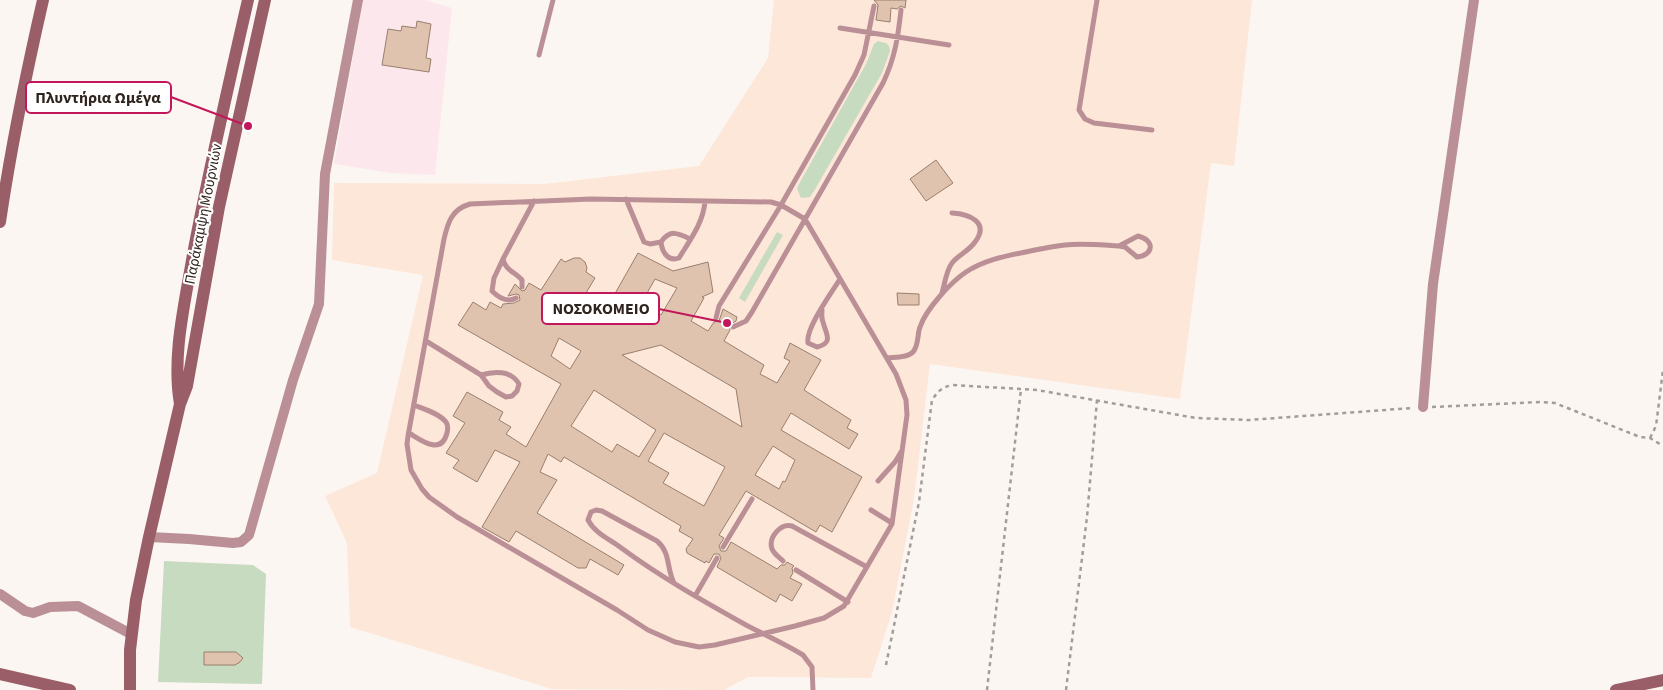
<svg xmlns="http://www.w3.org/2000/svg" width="1663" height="690" viewBox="0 0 1663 690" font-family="'Source Sans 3',sans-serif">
<rect width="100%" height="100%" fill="#fcf6f2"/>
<path fill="#fde7d8" d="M774 0H1252L1234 166 1211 163 1180 399 930 364 914 499 892 612 871 678 748 677 724 690 552 689 350 627 347 543 325 496 377 473 423 275 332 260 334 183 544 184 699 166 768 58Z"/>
<path fill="#fce7ec" d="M363 0H425L452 8 435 175 392 173 334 164Z"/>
<path fill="#c6dbc0" d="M878 41 886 43 889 46 890 51 882 73 814 191 810 197 801 198 797 189 799 184 866 64 874 44Z
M777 232 783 235 745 302 739 298Z
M164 561 253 565 266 574 262 684 158 682Z"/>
<path fill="#dfc3af" stroke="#997f6d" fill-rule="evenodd" d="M874 0H906L905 8 901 6 897 9 891 8 890 22 876 20 878 5Z
M417 21 431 24 426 58 431 59 429 72 382 65 388 29 401 31 402 26 416 28Z
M936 160 953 183 926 201 910 179Z
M638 253 673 271 708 262 713 292 702 297 704 298 691 321 708 331 714 322 719 321 723 309 737 317 736 321 729 325 730 330 724 341 764 365 760 374 777 383 790 361 784 358 790 343 821 360 804 390 851 420 847 428 858 434 849 449 791 413 781 430 862 477 832 532 820 525 816 532 746 491 719 535 724 538 719 546 721 551H726L731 542 777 569 781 565H785L787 562 794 566 792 568 793 573 790 578 802 584 792 601 780 594 776 602 717 567 721 558 719 554H714L709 563 706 561 705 563 694 557 687 553 686 549 693 539 679 531 681 526 564 457 561 462 548 454 540 472 557 480 537 513 624 565 618 575 590 559 586 568H578L516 531 509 542 482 527 520 462 495 450 477 482 453 468 459 460 446 453 465 423 453 416 467 392 503 412 499 420 511 427 506 434 526 447 561 384 458 325 473 302 486 310 490 302 501 308 503 304 514 303 520 300 519 295 516 294 508 296 515 284 522 291 525 290 529 283 541 290 561 259 565 262 574 258H580L585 262 587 268 586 272 595 278 577 308 600 320ZM655 279 677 288 661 315 641 304ZM559 338 581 351 570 369 551 356ZM661 345 736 389 742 427 622 355ZM594 390 656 430 639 457 617 444 612 452 571 426ZM664 433 725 467 704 506 663 483 669 473 648 461ZM773 446 795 460 785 482 783 481 779 489 755 475Z
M897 293 919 294V305H898Z
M204 652H236L243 658 240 662 235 665H204Z"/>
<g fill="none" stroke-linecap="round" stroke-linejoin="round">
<path stroke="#a49c97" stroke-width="2.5" stroke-dasharray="4 4" stroke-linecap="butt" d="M1432 407 1540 402 1555 403 1640 437 1650 438 1663 446
M1650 438 1656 426 1663 370
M886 665 919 502 932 400C938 391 942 387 953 385L1037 390 1196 418 1249 420 1412 408
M987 690 1021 389
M1066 690 1087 517 1097 400"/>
<path stroke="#ba9096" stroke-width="5" d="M1097 0 1079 110 1085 119 1094 123 1152 130
M840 28 949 45
M539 55 553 0
M591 199 771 202 781 205 805 219 896 374 906 400 907 415 892 524 844 606 824 618 795 626 715 645 699 647 675 642 648 630 617 610 457 517 429 497 422 489 411 470 407 444 408 436 444 239C448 222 452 209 470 204Z
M626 199 644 242 650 244 661 242
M690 239C678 233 670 229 661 242 662 252 668 262 679 258 690 240 703 223 705 202
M503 259 534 201
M942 293C945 283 946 271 952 263 958 255 969 251 975 242 990 222 969 214 952 213
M516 298C507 303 499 298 492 291L494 278 503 259C505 270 515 272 522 280V287
M822 310C822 314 821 318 823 322 826 334 834 343 817 347L808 343C805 329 832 292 840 279
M716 318 719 306 781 205 855 75 864 55 874 6
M733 327 746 321 752 312 883 83C895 58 898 37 901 10
M426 341 481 375 489 386 497 392 506 397 512 396 517 391 519 384C511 370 494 371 481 375
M887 358C895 357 907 358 913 352 919 345 917 335 920 327 926 309 951 282 966 272 987 258 1012 255 1035 250 1045 248 1055 246 1065 245 1083 243 1101 245 1119 246L1125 247 1137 257C1154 255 1155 240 1138 236L1119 246
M409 433C421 440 441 456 447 433 448 429 448 425 446 422 439 413 424 409 414 405
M878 481 895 462 901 452
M871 510 892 523
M723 547 752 499
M783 561C780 558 774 554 772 549 768 537 781 523 792 526L867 567
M796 570 848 602
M674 583C666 567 671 553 657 541L602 511 596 510 591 512 588 520C595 533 609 539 620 547 659 576 703 601 746 625 765 635 785 644 803 655L812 667 813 690
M695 596 717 558"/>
<path stroke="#ba9096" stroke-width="10" d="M1423 407 1433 284 1474 0
M149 537 189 539 233 543 241 542 249 535 293 380 319 304 325 174 358 0
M0 594 25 611 33 613 50 607 78 606 131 634"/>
<path stroke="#995e68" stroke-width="12" d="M0 222C11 147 26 74 43 0
M180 404C172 357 184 307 192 260 208 173 228 87 248 0
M0 674 70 690
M130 690V650L136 600 149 537 180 404 187 386 219 207 265 0
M1616 690 1663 680"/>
</g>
<g text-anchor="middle" stroke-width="4" stroke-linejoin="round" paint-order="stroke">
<g font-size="15" fill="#30251e" stroke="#fff">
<text transform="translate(203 214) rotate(-79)" y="5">Παράκαμψη Μουρνιών</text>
</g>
</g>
<path fill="none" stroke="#c2185b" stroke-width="2" d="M248 126L171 97M727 323L659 309"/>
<g fill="#c2185b" stroke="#fff" stroke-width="2">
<circle cx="248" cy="126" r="5"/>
<circle cx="727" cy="323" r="5"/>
</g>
<g fill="#fff" stroke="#c2185b" stroke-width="2">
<rect x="26" y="82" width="145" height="31" rx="5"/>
<rect x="542" y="293" width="117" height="31" rx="5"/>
</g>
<g font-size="16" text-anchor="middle" font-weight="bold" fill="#30251e">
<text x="98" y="103">Πλυντήρια Ωμέγα</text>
<text x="601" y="314">ΝΟΣΟΚΟΜΕΙΟ</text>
</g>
</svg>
